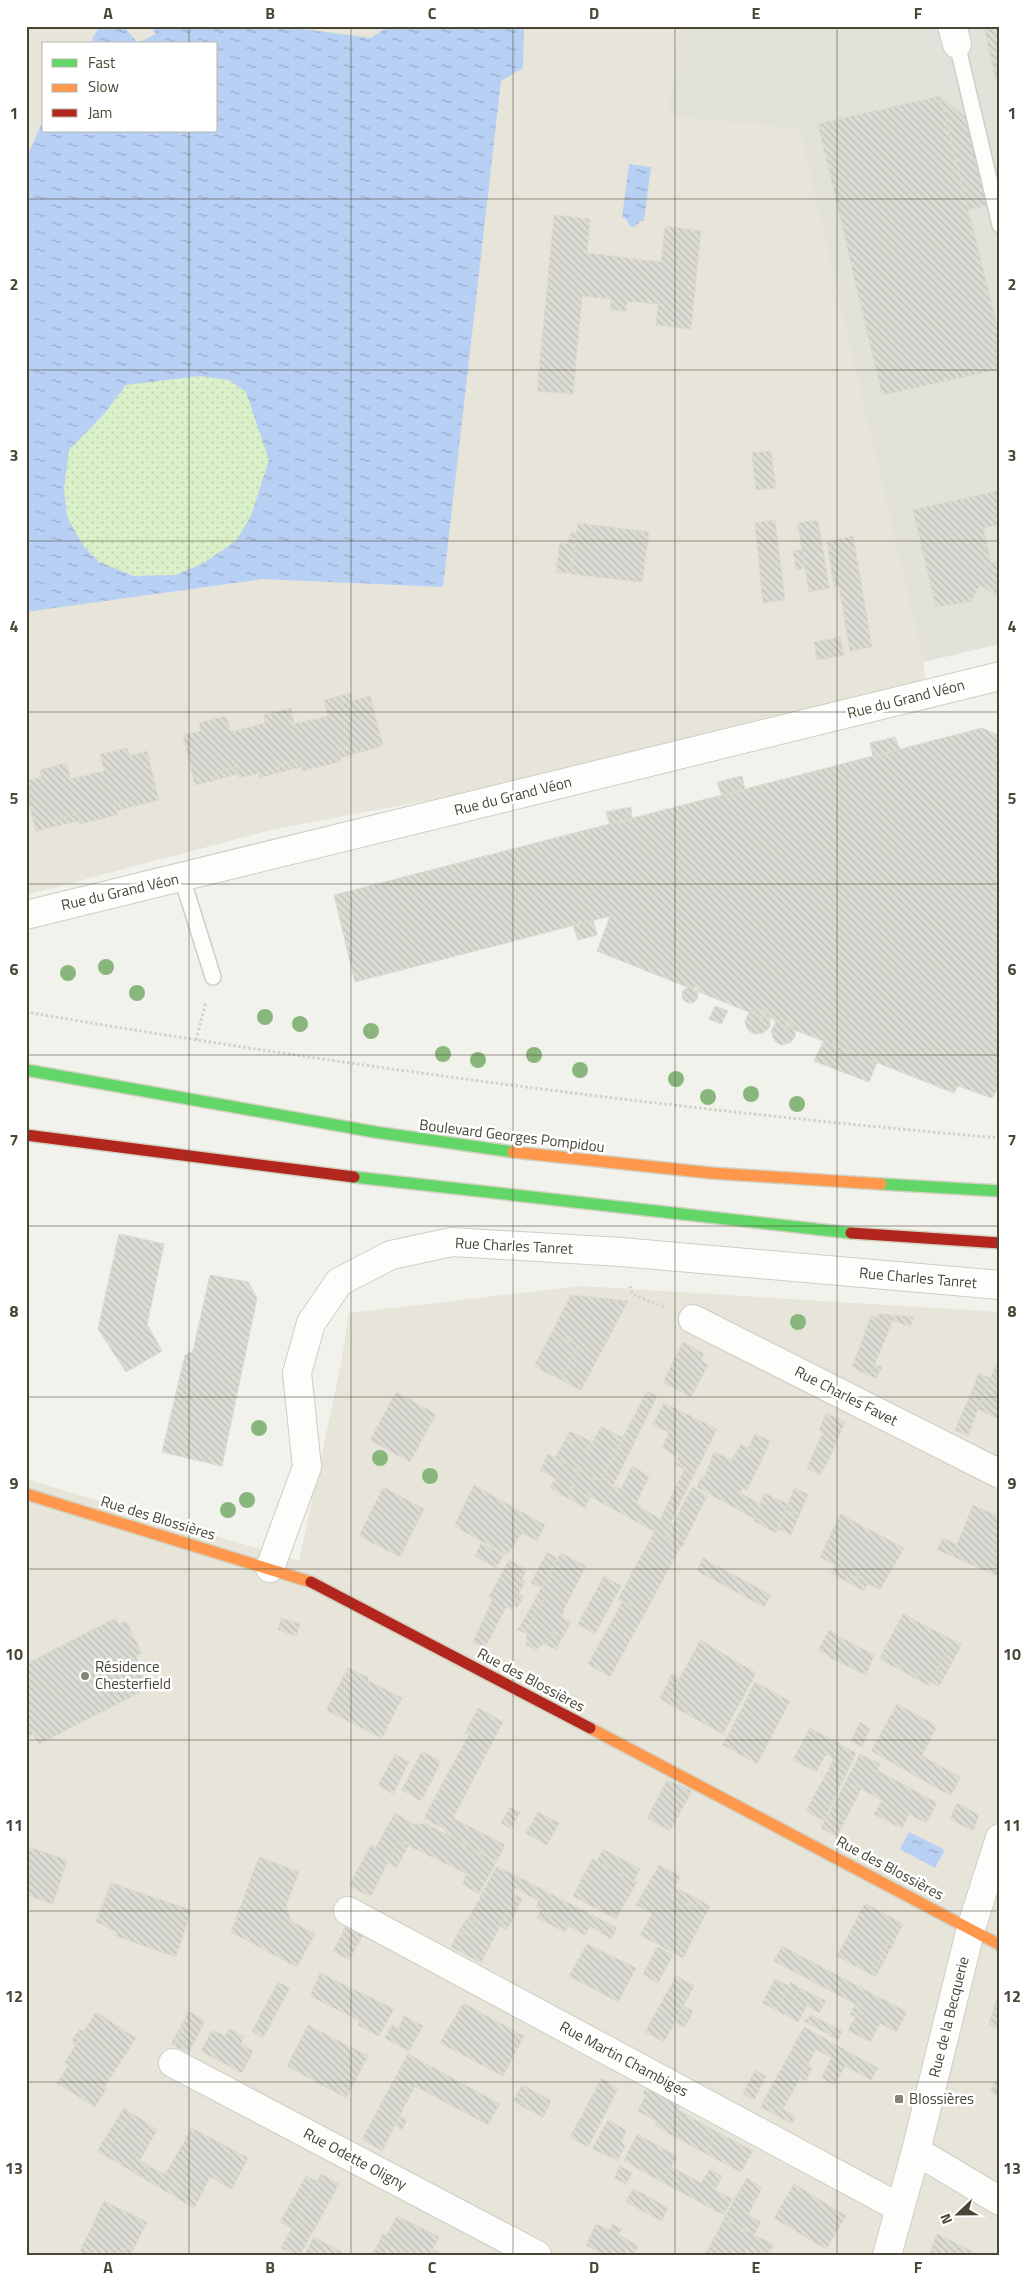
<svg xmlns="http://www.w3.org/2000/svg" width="1026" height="2281" viewBox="0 0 1026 2281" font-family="'Titillium Web',sans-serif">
<defs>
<pattern id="grass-dots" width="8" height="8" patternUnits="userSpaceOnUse" patternTransform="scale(1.25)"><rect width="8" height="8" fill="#d9f0c9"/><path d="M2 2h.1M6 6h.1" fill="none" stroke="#bccfad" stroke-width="1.8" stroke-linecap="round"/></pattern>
<pattern id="water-ripples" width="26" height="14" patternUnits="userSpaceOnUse" patternTransform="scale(1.25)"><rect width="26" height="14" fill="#b8d0f4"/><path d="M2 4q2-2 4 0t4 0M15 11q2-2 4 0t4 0" fill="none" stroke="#98abc6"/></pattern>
<pattern id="building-back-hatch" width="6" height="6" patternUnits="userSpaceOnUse" patternTransform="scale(1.25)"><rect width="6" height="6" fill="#dcdbd4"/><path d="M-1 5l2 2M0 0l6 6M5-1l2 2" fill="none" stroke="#bebdb7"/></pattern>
</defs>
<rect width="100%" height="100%" fill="#f2f2ec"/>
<path fill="#e7e5d9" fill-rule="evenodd" d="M26 26H680L669 116 799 129 923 662 928 707 275 829 26 895ZM44 44H216V131H44Z
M582 1286 1000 1312V2255H26V1479L299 1561 341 1364 349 1313Z"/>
<path fill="#e2e1da" d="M680 26H1000V82H997L1000 94V644L923 662 799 129 668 116Z"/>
<path fill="url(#grass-dots)" d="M200 376 229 380 246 392 270 460 251 516 236 541 202 564 175 575 134 576 99 562 84 547 67 517 64 489 69 450 104 414 126 385Z"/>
<path fill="url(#water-ripples)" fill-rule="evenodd" d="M100 26H123L138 43 156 34 151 26H279L371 38 389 26H524L523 68 501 81 443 587 263 579 26 612V159L44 118V131H216V44H92L93 37ZM200 376 229 380 246 392 269 460 251 516 236 541 202 564 175 575 134 576 99 562 84 547 67 517 64 489 69 450 104 414 126 385Z
M629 164 651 167 644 221H640L635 227 630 226 626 219 622 218Z
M909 1832 945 1850 935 1868 900 1849Z"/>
<path fill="url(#building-back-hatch)" stroke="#dbdad1" d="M1000 26V79L996 80 984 27Z
M940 96 973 123 994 204 968 210Z
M940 96 1000 338V369L882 395 818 124Z
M554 215 590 219 587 253 661 262 665 226 701 231 691 329 656 325 658 304 627 301 626 311 610 310 611 299 582 296 573 394 537 391Z
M771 451 776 488 756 490 752 453Z
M1000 490V524L983 528 991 563 1000 561V594L995 595 980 585 971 601 936 607 913 510Z
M775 520 785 600 763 603 755 523Z
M818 520 829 588 809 592 798 523Z
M578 523 649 532 642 582 571 574Z
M570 533H577L571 574 556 572 560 543H568Z
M853 536 872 647 850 651 839 586 834 587 827 542Z
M802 549 805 568 796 570 793 551Z
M840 637 844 655 817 660 814 642Z
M351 693 352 701 370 696 383 746 361 752 360 745 338 751 341 761 303 771 301 760 279 765 280 772 259 778V773L239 778 236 767 214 773 216 780 195 785 183 735 201 731 199 723 226 716 231 732 265 723 264 715 291 708 294 724 328 716 324 700Z
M982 728 1000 736V1084L992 1098 958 1086 954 1093 795 1030 793 1025 788 1021 782 1020 776 1022 760 1009 749 1012 699 992 696 987H687L597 951 610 916 355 982 334 895Z
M895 737 900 750 873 757 870 743Z
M360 745 361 752 340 758 338 751Z
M127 748 129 756 147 751 159 800 138 805 136 799 115 804 117 815 80 824 77 814 55 820 57 826 36 831 26 792V781L42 777 40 770 66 763 71 779 104 771 100 754Z
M301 760 302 767 280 772 279 765Z
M236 767 238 774 216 780 214 773Z
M742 776 745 790 722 796 717 782Z
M136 799 138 805 116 811 115 804Z
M631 807 632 819 610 825 606 812Z
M77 814 79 821 57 826 55 820Z
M593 920 597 935 578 940 573 925Z
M682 995a8 8 0 1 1 16 0a8 8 0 1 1-16 0Z
M715 1006 728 1011 721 1024 709 1019Z
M760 1009 769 1014 770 1020 749 1012Z
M749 1012 770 1020V1027L763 1033 753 1034 747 1029 745 1021Z
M782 1020 788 1021 793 1025 795 1030 776 1022Z
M776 1022 795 1030V1037L791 1042 782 1045 775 1042 771 1031Z
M824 1040 877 1062 869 1082 814 1061Z
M119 1234 164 1244 147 1324 162 1351 126 1372 98 1329Z
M210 1275 248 1282 257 1298 222 1466 162 1452 185 1355 193 1351Z
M571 1295 628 1301 581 1390 561 1380 578 1346 552 1332Z
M879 1314 914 1317 910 1327 893 1320 870 1376 852 1367 871 1316 877 1318Z
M552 1332 578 1346 561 1380 534 1366Z
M683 1342 704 1354 701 1360 708 1365 691 1397 663 1382Z
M875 1365 882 1367 876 1378 870 1376Z
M996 1365 1000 1367V1420L978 1409Z
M979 1373 990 1378 982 1398 971 1393Z
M647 1391 657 1396 604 1504 540 1470 548 1454 600 1482Z
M396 1392 436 1414 410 1462 370 1440Z
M971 1393 982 1398 968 1436 955 1430Z
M664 1403 717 1429 670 1523 673 1525 666 1538 604 1504 613 1486 621 1489 632 1466 649 1476 636 1504 660 1519 684 1470 675 1464 678 1457 662 1448 669 1433 653 1424Z
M826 1413 845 1422 829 1459 819 1475 807 1468 823 1432 819 1430Z
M601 1427 624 1438 600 1482 555 1458 566 1438 588 1450Z
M570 1431 592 1442 588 1450 566 1438Z
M755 1434 770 1441 764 1455 748 1448Z
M741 1444 764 1455 747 1490 743 1487 740 1493 753 1500 746 1514 697 1487 701 1477 704 1478 714 1452 732 1460Z
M555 1478 590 1497 585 1508 550 1488Z
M474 1485 545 1525 537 1541 522 1533 507 1555 454 1526Z
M383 1487 424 1509 400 1557 359 1536Z
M692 1487 707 1496 682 1547 666 1538Z
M794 1488 808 1494 799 1516 786 1510Z
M764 1493 788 1504 776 1533 754 1521Z
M753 1500 760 1504 755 1519 746 1514Z
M973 1505 1000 1517V1577L952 1556Z
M786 1510 799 1516 791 1535 778 1529Z
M840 1514 904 1548 880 1590 820 1557Z
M655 1530 681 1546 645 1613 618 1599Z
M943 1538 957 1545 952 1556 937 1550Z
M481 1543 504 1555 496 1568 475 1556Z
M547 1552 557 1558 542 1588 531 1583Z
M561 1553 586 1566 565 1607 562 1617 571 1622 562 1638 552 1633 546 1644 544 1643 536 1650 526 1645 527 1634 525 1633 545 1597 538 1594Z
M703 1558 771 1595 764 1607 697 1571Z
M509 1560 526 1569 522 1580 525 1582 511 1609 506 1607 485 1648 473 1642 492 1600 489 1597Z
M835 1565 868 1583 864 1591 831 1573Z
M604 1576 621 1586 595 1634 578 1624Z
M519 1593 524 1596 517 1608 513 1606Z
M538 1594 545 1597 525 1633 518 1630Z
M623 1601 645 1613 610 1677 588 1664Z
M903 1614 953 1640 931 1682 881 1655Z
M116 1618 119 1624 126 1621 142 1653 136 1657 150 1687 39 1744 33 1734 26 1738V1664Z
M281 1618 300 1624 296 1636 278 1630Z
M829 1630 840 1637 830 1656 818 1650Z
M552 1633 562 1638 556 1650 546 1644Z
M840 1637 874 1655 866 1675 829 1657Z
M700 1640 756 1673 723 1734 667 1703Z
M953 1640 962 1644 939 1687 931 1682Z
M881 1655 931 1682 929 1686 880 1659Z
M348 1668 369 1678 367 1683 371 1682 402 1698 382 1738 326 1710Z
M672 1674 680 1678 667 1703 660 1698Z
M755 1682 790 1701 757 1764 723 1745Z
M897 1704 937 1726 922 1756 960 1777 951 1796 871 1751Z
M478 1708 503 1722 453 1818 505 1845 497 1861 446 1834V1830L424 1818 469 1734 465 1733Z
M860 1722 870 1729 862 1747 851 1741Z
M810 1728 856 1753 824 1821 806 1811 834 1759 826 1754 816 1772 793 1760Z
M422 1751 441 1762 421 1801 402 1790Z
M395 1754 409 1762 393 1794 378 1785Z
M860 1754 880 1764 877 1770 937 1803 926 1823 909 1814 902 1829 874 1814 882 1800 846 1781Z
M667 1780 692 1791 670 1831 647 1818Z
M846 1781 861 1789 837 1836 821 1828Z
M957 1803 979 1815 973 1831 950 1819Z
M510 1807 520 1812 511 1829 501 1823Z
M538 1812 559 1823 547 1845 526 1833Z
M395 1813 415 1825 425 1823 496 1862 479 1894 462 1884 467 1874 399 1841 370 1897 349 1885 371 1845 376 1847Z
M399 1841 408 1846 397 1867 388 1863Z
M26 1846 67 1860 53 1904 26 1895Z
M603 1849 640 1869 634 1881 597 1861Z
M259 1857 299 1872 286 1905 291 1921 315 1934 297 1967 231 1932Z
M592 1859 637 1882 616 1919 573 1896Z
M659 1865 681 1876 671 1894 695 1908 699 1900 710 1906 683 1958 640 1935 652 1914 636 1905Z
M497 1866 617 1928 611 1939 590 1926 585 1935 536 1907 539 1901 515 1888 512 1893 516 1895 481 1963 451 1947 459 1931 471 1937 478 1923 469 1918Z
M111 1883 191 1910 176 1957 116 1936 117 1932 96 1922Z
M675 1887 699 1900 695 1908 671 1894Z
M516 1895 522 1899 507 1930 500 1926Z
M865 1903 903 1924 892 1946 888 1944 872 1975 837 1956Z
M541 1909 569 1925 565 1932 537 1918Z
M467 1918 478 1923 471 1937 459 1931Z
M347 1924 365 1932 349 1960 333 1951Z
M587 1944 636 1968 618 2002 569 1976Z
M888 1944 892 1946 876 1977 872 1975Z
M782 1946 907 2012 896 2032 880 2023 870 2042 848 2030 861 2007 774 1961Z
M657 1947 673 1955 658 1983 643 1974Z
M320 1973 394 2009 379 2036 358 2025 360 2021 310 1996Z
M676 1976 694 1986 664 2042 645 2032Z
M775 1979 789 1986 776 2010 762 2003Z
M278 1982 290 1988 263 2038 252 2031Z
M791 1982 800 1988 793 2001 783 1996Z
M800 1988 826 2001 819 2013 807 2005 798 2022 776 2010 783 1996 793 2001Z
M1000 1988V2030L989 2024Z
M463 2003 524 2036 503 2076 440 2043Z
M855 2004 861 2007 855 2017 850 2015Z
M684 2006 693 2011 685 2027 675 2022Z
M188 2011 205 2021 189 2053 175 2046Z
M96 2012 136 2038 104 2087 107 2088 95 2107 57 2083 69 2065 65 2062Z
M811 2015 842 2031 838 2040 804 2021Z
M404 2016 423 2026 409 2051 385 2038 392 2025 399 2028Z
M185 2018 175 2046H174L171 2044Z
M308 2025 368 2056 346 2098 287 2066Z
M804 2027 878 2068 871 2080 845 2066 834 2085 822 2078 831 2058 816 2049 783 2109 764 2100Z
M79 2029 84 2032 76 2045 71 2042Z
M229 2029 244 2036 241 2044 253 2051 242 2073 201 2051 212 2030 225 2036Z
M408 2054 500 2104 488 2125 415 2086 382 2151 362 2139Z
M807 2065 812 2068 806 2081 800 2078Z
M755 2070 766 2076 754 2100 743 2094Z
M602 2078 618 2089 588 2147 570 2137Z
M649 2081 684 2098 666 2132 655 2125 656 2121 638 2111 646 2095 643 2093Z
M996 2081 1000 2083V2097L990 2091Z
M522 2085 528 2088 520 2105 513 2101Z
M528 2088 551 2101 543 2117 520 2105Z
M764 2100 796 2116 792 2124 761 2107Z
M124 2108 133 2114 104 2155 97 2151Z
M678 2110 717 2132 706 2154 666 2132Z
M133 2114 150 2125 134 2156 150 2167 143 2178 104 2155Z
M401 2117 407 2120 402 2130 396 2126Z
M608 2120 626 2130 621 2142 625 2146 618 2160 592 2149Z
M150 2125 157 2130 140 2160 134 2156Z
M192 2128 248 2158 232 2189 210 2177 199 2199 163 2178Z
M717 2132 753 2151 741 2172 706 2154Z
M637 2134 677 2156 664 2183 624 2161Z
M620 2166 632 2173 626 2184 614 2178Z
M150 2167 165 2174 158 2187 143 2178Z
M671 2168 679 2171 671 2187 664 2183Z
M710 2169 722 2176 715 2190 732 2199 724 2215 671 2187 679 2171 701 2183Z
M321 2174 339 2184 300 2255H295L281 2248Z
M306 2176 317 2181 292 2228 280 2222Z
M163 2178 199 2199 194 2208 158 2187Z
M747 2178 762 2188 755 2202 738 2193Z
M794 2184 846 2216 826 2249 774 2218Z
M633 2188 668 2208 662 2221 626 2202Z
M738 2193 755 2202 748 2215 761 2222 754 2235 724 2219Z
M104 2201 147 2222 134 2248 128 2245 123 2255H87L80 2251Z
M397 2216 439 2237 433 2249 443 2255H372L383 2234 387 2235Z
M724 2219 774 2245 767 2255H705Z
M596 2224 609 2230 613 2224 622 2229 618 2234 638 2246 634 2255H604L586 2245Z
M937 2234 972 2251 979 2255H929Z
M314 2237 347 2255H304Z
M128 2245 134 2248 131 2255H123Z"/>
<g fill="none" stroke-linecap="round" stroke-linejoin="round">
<g stroke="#cecdc6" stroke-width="18">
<path id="lane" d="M957 44 1000 225
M182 878 213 977"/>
</g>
<g stroke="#cecdc6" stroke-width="30">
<path id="street" d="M952 26 957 44
M26 915 1000 676
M693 1319 1000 1474
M270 1568 307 1467 297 1373 311 1323 339 1282 391 1255 452 1242 621 1252 1000 1285
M348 1911 900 2208
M173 2063 537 2255
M916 2151 1000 2201
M887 2255 916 2151 971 1928 1000 1838"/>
</g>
<g stroke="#d2d2c2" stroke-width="14">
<path id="fast" d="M26 1070 375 1132 513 1152
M354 1177 851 1233
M881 1184 1000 1191"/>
</g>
<g stroke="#d2d2c2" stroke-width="14">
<path id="slow" d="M513 1152 711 1173 881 1184
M26 1494 311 1582
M590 1728 1000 1945"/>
</g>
<g stroke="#d2d2c2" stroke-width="14">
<path id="jam" d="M26 1135 354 1177
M851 1233 1000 1243
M311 1582 590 1728"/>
</g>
<path stroke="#d2d2ca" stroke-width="3" stroke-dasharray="2.5 2.5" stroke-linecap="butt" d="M26 1012C349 1067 673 1110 1000 1138
M196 1040 206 1002
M630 1286 632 1294 664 1307"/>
<use href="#lane" stroke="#fdfdfc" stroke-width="15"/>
<use href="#street" stroke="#fdfdfc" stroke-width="28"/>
<use href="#fast" stroke="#63d668" stroke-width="11"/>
<use href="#slow" stroke="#ff974d" stroke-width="11"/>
<use href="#jam" stroke="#b3261e" stroke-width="11"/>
</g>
<g fill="#89b67c">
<circle cx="106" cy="967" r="8"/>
<circle cx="68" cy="973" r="8"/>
<circle cx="137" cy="993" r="8"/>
<circle cx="265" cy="1017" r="8"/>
<circle cx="300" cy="1024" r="8"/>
<circle cx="371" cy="1031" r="8"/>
<circle cx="443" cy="1054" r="8"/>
<circle cx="534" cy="1055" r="8"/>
<circle cx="478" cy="1060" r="8"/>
<circle cx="580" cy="1070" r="8"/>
<circle cx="676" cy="1079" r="8"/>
<circle cx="751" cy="1094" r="8"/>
<circle cx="708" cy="1097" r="8"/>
<circle cx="797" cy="1104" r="8"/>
<circle cx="798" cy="1322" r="8"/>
<circle cx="259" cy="1428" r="8"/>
<circle cx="380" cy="1458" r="8"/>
<circle cx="430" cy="1476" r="8"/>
<circle cx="247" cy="1500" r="8"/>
<circle cx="228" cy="1510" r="8"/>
</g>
<path fill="none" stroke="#4a4636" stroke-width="1" stroke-opacity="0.55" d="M189 26V44M351 26V2255M513 26V2255M675 26V2255M837 26V2255M189 131V2255M26 199H1000M26 370H1000M26 541H1000M26 712H1000M26 884H1000M26 1055H1000M26 1226H1000M26 1397H1000M26 1569H1000M26 1740H1000M26 1911H1000M26 2082H1000"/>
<g fill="#858276" stroke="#fff" stroke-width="2">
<circle cx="85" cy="1676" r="5"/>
<rect x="894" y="2094" width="10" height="10" rx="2.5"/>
</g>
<g text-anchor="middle" stroke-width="5" stroke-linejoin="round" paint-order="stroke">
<g font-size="15" fill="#4a4636" stroke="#fff">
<text transform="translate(906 699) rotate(-14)" y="5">Rue du Grand Véon</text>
<text transform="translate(513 796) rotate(-14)" y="5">Rue du Grand Véon</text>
<text transform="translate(120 892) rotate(-13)" y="5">Rue du Grand Véon</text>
<text transform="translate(512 1136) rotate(7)" y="5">Boulevard Georges Pompidou</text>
<text transform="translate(514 1246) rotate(3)" y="5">Rue Charles Tanret</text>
<text transform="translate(918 1278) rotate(5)" y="5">Rue Charles Tanret</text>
<text transform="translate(846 1396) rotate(27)" y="5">Rue Charles Favet</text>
<text transform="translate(158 1518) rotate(17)" y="5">Rue des Blossières</text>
<text transform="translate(531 1680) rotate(28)" y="5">Rue des Blossières</text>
<text transform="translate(890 1868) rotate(28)" y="5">Rue des Blossières</text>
<text transform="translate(949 2017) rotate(-76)" y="5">Rue de la Becquerie</text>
<text transform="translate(624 2059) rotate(28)" y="5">Rue Martin Chambiges</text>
<text transform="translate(355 2159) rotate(28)" y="5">Rue Odette Oligny</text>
</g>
<g font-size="15" fill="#4a4636" stroke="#fff" text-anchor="start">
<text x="95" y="1672">Résidence<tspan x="95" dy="17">Chesterfield</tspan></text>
<text x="909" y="2104">Blossières</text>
</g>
</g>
<rect width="1026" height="2281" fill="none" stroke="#ffffff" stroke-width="55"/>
<rect x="42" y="42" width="175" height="90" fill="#ffffff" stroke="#b7b5af"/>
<rect x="52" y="59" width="25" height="8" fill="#63d668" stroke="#b7b5af"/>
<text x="88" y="68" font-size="15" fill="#4a4636">Fast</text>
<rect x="52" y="84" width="25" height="8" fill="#ff974d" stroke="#b7b5af"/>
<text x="88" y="92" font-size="15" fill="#4a4636">Slow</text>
<rect x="52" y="109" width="25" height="8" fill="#b3261e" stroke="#b7b5af"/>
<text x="88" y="118" font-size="15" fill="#4a4636">Jam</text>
<g transform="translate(958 2214) rotate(248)" stroke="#ffffff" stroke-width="4" paint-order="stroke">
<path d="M0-4L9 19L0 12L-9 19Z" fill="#4a4636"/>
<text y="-8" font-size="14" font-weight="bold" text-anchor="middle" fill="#4a4636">N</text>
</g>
<rect x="28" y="28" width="970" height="2226" fill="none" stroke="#4a4636" stroke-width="2"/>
<g font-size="16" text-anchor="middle" font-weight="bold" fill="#4a4636">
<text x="108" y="19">A</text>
<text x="270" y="19">B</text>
<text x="432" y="19">C</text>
<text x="594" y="19">D</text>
<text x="756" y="19">E</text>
<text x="918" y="19">F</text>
<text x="14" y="119">1</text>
<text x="1012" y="119">1</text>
<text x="14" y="290">2</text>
<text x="1012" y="290">2</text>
<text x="14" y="461">3</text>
<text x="1012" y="461">3</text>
<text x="14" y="632">4</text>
<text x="1012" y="632">4</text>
<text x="14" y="804">5</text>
<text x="1012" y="804">5</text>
<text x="14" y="975">6</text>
<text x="1012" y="975">6</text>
<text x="14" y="1146">7</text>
<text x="1012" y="1146">7</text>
<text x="14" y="1317">8</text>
<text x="1012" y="1317">8</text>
<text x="14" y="1489">9</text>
<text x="1012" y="1489">9</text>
<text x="14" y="1660">10</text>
<text x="1012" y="1660">10</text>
<text x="14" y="1831">11</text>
<text x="1012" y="1831">11</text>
<text x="14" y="2002">12</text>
<text x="1012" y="2002">12</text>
<text x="14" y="2174">13</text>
<text x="1012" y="2174">13</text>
<text x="108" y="2273">A</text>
<text x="270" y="2273">B</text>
<text x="432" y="2273">C</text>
<text x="594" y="2273">D</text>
<text x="756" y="2273">E</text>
<text x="918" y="2273">F</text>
</g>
</svg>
